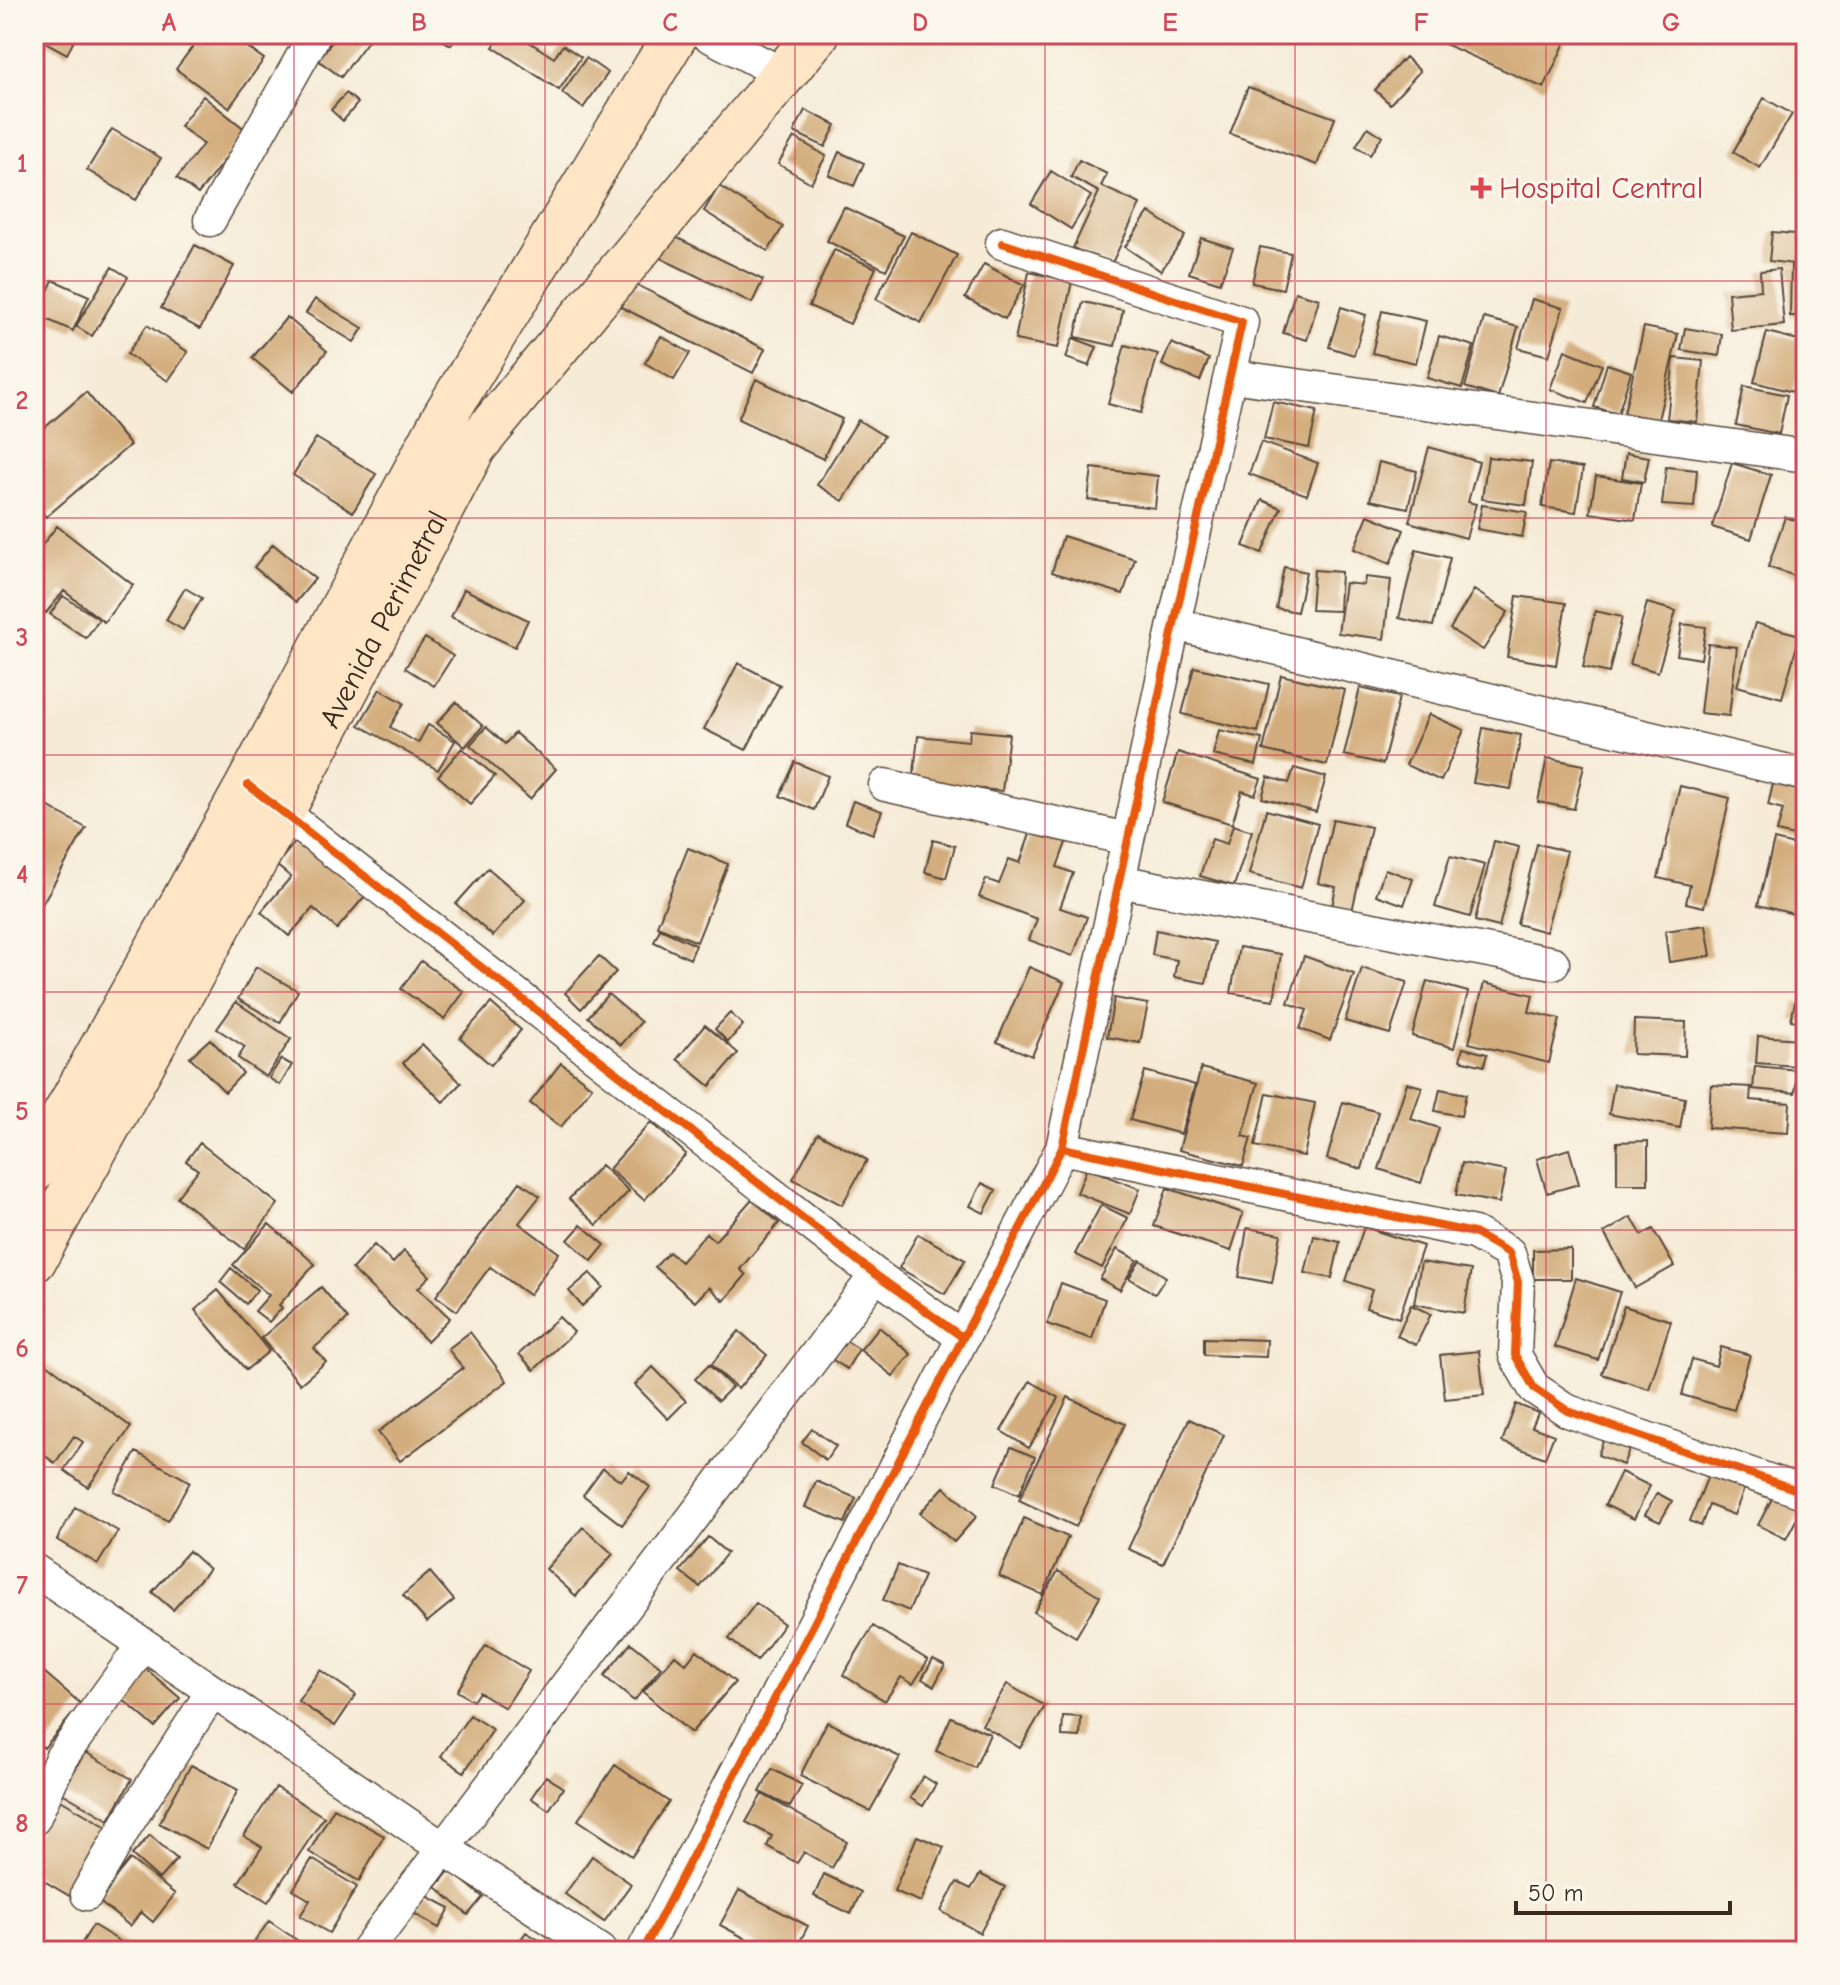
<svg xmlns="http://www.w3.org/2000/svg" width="1840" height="1985" viewBox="0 0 1840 1985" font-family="'Comic Neue',sans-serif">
<rect width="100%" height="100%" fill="#fbf7ec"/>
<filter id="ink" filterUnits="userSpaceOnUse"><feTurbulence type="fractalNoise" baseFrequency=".0125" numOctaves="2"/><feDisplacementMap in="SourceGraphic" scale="16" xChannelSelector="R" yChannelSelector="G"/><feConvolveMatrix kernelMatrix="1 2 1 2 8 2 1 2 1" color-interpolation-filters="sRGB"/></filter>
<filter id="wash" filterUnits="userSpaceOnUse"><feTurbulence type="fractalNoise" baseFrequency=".006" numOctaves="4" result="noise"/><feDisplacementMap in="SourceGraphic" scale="32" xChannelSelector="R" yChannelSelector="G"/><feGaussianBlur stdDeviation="1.8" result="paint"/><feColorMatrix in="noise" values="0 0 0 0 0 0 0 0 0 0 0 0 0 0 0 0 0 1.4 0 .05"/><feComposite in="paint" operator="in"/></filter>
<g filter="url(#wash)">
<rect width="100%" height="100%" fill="#f6ebd7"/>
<g id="blocks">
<path fill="#d3ad7d" d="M34 34H76L77 35 67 54 34 36Z
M202 34H229L264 59 229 108 176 69Z
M338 34H364L370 38 341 77 318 60Z
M431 34H458L451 45Z
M502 34H517L554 58 563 45 581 57 559 90 493 47Z
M1422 34H1569L1544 88Z
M1405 57 1420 71 1390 104 1375 90Z
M586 58 608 73 583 108 562 93Z
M1248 87 1335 118 1317 165 1230 134Z
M346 93 358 103 343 121 331 110Z
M203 96 247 131 198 194 177 178 203 144 180 126Z
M1764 98 1792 114 1760 168 1733 152Z
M805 110 836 125 825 147 794 132Z
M1368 127 1382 136 1370 155 1356 146Z
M112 129 161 158 136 200 87 170Z
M794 137 826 156 811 183 778 164Z
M839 152 864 163 854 186 829 175Z
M1079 160 1107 174 1101 186 1140 204 1111 265 1073 248 1099 192 1071 177Z
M1051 171 1091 196 1071 229 1031 204Z
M719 186 783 227 768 251 704 211Z
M844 207 904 236 886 270 827 241Z
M1149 212 1185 236 1161 271 1125 247Z
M657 228 763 280 752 303 646 251Z
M911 232 957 255 921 323 876 299Z
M1772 232 1805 235 1801 265 1769 261Z
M1201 238 1233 248 1220 283 1189 273Z
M195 245 234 266 200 329 161 308Z
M1260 247 1291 253 1283 289 1252 283Z
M834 250 876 268 850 324 809 306Z
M984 264 1024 285 1005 319 965 298Z
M1791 265 1806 266V316H1790Z
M112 267 128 277 92 336 76 326Z
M1779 269 1784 325 1731 330 1728 293 1761 290 1760 271Z
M1029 272 1072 281 1058 348 1015 340Z
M53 280 89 296 73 331 37 315Z
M633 283 765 349 753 373 621 307Z
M1295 292 1319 299 1307 340 1283 333Z
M315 299 363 328 354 342 306 313Z
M1532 299 1563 308 1549 356 1518 348Z
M1083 302 1123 310 1115 346 1075 337Z
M1341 307 1366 315 1354 355 1329 347Z
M1382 311 1426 321 1416 363 1372 353Z
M287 317 327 351 293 392 252 358Z
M1484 318 1518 327 1498 397 1465 387Z
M147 325 188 352 168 381 127 354Z
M1644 327 1678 334 1658 420 1624 413Z
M1685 328 1722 334 1719 356 1681 350Z
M1767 332 1806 342 1793 392 1754 382Z
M661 336 690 353 674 380 645 363Z
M1439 336 1474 346 1462 388 1427 378Z
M1073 338 1097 347 1089 366 1066 358Z
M1171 343 1209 359 1200 381 1162 365Z
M1125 345 1158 354 1141 413 1108 404Z
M1565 350 1602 365 1587 403 1550 389Z
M1674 358 1703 361 1697 422 1667 419Z
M1607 364 1631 372 1618 414 1594 407Z
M756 379 842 419 823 459 738 419Z
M1744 386 1787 395 1779 434 1736 425Z
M86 392 130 445 46 517 34 502V437Z
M1273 402 1317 411 1309 448 1264 439Z
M858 420 884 436 843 501 817 485Z
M316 438 376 474 353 512 293 475Z
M1261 442 1318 463 1307 495 1249 474Z
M1429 447 1479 462 1468 502 1476 504 1466 538 1409 522Z
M1626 453 1649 457 1644 482 1622 478Z
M1488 457 1532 462 1526 505 1482 499Z
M1379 462 1417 471 1408 508 1370 500Z
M1549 463 1583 468 1576 512 1542 507Z
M1732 463 1771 475 1751 539 1712 527Z
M1666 467 1697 470 1694 507 1662 505Z
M1092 468 1158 476 1155 508 1088 500Z
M1596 476 1641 483 1635 520 1590 513Z
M1262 500 1281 508 1262 553 1243 546Z
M1482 505 1527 512 1522 537 1477 529Z
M1368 515 1404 530 1390 564 1354 549Z
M1785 517 1806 524 1804 579 1768 567Z
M57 526 133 585 104 622 64 591 46 613 34 604V556Z
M1063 536 1135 559 1123 594 1052 572Z
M273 544 315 579 296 602 254 567Z
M1416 550 1450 558 1433 626 1399 618Z
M1284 567 1306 572 1297 612 1276 608Z
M1314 570 1341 572 1339 611 1311 610Z
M1365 577 1391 580 1384 639 1338 633 1345 583 1364 585Z
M185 588 202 598 183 630 166 620Z
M464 589 528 620 515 647 451 617Z
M1474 590 1508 612 1483 650 1450 629Z
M63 596 99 619 86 638 50 614Z
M1517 596 1566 603 1556 665 1507 657Z
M1647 603 1676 611 1658 672 1630 664Z
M1595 611 1622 617 1609 673 1583 667Z
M1755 623 1800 635 1782 698 1737 686Z
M1682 624 1706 627 1701 659 1677 655Z
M425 638 453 656 434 686 405 668Z
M1708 644 1737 647 1729 716 1700 713Z
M738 663 780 685 746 750 704 729Z
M1194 667 1269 684 1258 732 1182 714Z
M1281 675 1345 690 1327 765 1263 750Z
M1360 688 1399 697 1383 764 1344 755Z
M380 689 404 703 390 727 418 743 428 725 455 741 438 770 359 725Z
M456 702 483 726 465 747 437 723Z
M1429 714 1464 730 1441 781 1406 765Z
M486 727 505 744 515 733 556 769 530 799 470 745Z
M1483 728 1521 735 1511 789 1473 783Z
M970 730 1009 734 1002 791 913 782 918 736 969 741Z
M1219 730 1262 739 1256 765 1213 755Z
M462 748 495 776 470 804 438 776Z
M1178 752 1261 779 1255 795 1242 791 1232 824 1162 802Z
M1547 758 1584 765 1574 809 1538 802Z
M795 762 828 776 814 810 780 796Z
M1294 768 1326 777 1316 812 1262 798 1268 777 1289 783Z
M1774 780 1806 788V839L1777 832 1783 809 1768 805Z
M1680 786 1730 798 1704 907 1686 903 1690 885 1658 878Z
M853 801 882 811 873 834 845 823Z
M44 804 86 828 34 918V821Z
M1266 810 1318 824 1301 888 1249 874Z
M1333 819 1371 827 1352 911 1332 907 1336 887 1318 883Z
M1233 825 1252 831 1234 886 1200 876 1212 839 1227 844Z
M1032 828 1067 840 1057 867 1073 873 1060 908 1087 917 1073 956 1029 940 1037 919 979 897 986 879 999 884 1009 859 1020 863Z
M298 839 365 896 337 929 313 908 289 936 261 912 291 877 276 865Z
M933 840 955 846 946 878 925 872Z
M1774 840 1806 848V917L1758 905Z
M1494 841 1519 847 1499 927 1475 921Z
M1537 844 1567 851 1546 932 1517 924Z
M688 848 728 864 697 942 657 926Z
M1450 856 1485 865 1470 917 1435 907Z
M488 868 525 900 493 936 456 904Z
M1385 869 1413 879 1404 905 1376 895Z
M1706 925 1711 956 1669 962 1665 931Z
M660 929 696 945 690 959 654 942Z
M1156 930 1215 942 1206 983 1174 977 1177 960 1152 955Z
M1239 947 1281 954 1274 1000 1231 993Z
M599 956 616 972 581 1009 565 993Z
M1304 956 1354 974 1330 1040 1300 1029 1307 1010 1288 1003Z
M421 961 464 992 444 1019 401 989Z
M256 967 298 991 280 1023 238 999Z
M1029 967 1064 982 1032 1056 997 1042Z
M1362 968 1407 982 1390 1034 1345 1021Z
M1427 981 1468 992 1454 1048 1412 1036Z
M1484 983 1533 995 1529 1012 1560 1019 1549 1063 1469 1043Z
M608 994 641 1022 621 1045 588 1017Z
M1114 998 1148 1004 1140 1043 1107 1037Z
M236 1002 291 1039 266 1077 238 1058 245 1047 217 1029Z
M1795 1002 1806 1004V1023L1791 1020Z
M491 1003 521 1030 491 1065 460 1038Z
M730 1013 743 1025 728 1042 715 1029Z
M1634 1020 1686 1022 1685 1056 1633 1054Z
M705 1025 738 1053 710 1086 677 1059Z
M1758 1036 1800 1039 1798 1066 1756 1063Z
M210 1039 243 1073 225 1092 190 1057Z
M422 1044 461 1083 443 1102 403 1063Z
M1463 1048 1487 1054 1484 1066 1460 1060Z
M281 1059 292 1065 280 1085 269 1078Z
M561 1063 592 1087 561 1127 530 1103Z
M1755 1066 1798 1070 1795 1093 1753 1089Z
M1201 1068 1258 1083 1243 1136 1251 1138 1243 1166 1179 1150Z
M1145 1071 1195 1085 1181 1134 1130 1120Z
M1407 1083 1422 1087 1411 1119 1439 1128 1421 1183 1379 1169Z
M1614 1084 1685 1098 1680 1128 1609 1114Z
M1711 1085 1751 1087 1750 1100 1790 1103 1788 1133 1708 1128Z
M1440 1089 1466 1094 1461 1116 1435 1111Z
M1267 1093 1315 1103 1304 1156 1255 1146Z
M1343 1102 1378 1112 1362 1169 1327 1159Z
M651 1122 686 1154 644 1200 609 1169Z
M818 1133 867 1160 842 1205 793 1179Z
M1648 1141V1184H1617V1142Z
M200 1143 278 1204 244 1249 177 1197 198 1170 186 1161Z
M1569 1149 1579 1184 1547 1193 1537 1159Z
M1462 1163 1506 1171 1499 1203 1456 1195Z
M601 1165 629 1191 597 1225 569 1199Z
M1087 1168 1140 1189 1130 1214 1077 1193Z
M520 1182 540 1196 519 1223 559 1253 529 1295 490 1267 457 1311 436 1296Z
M982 1183 996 1190 984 1213 970 1206Z
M1167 1188 1243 1213 1231 1251 1154 1226Z
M752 1199 779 1223 740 1269 746 1275 724 1301 709 1287 695 1302 655 1267 669 1252 681 1262 706 1233 715 1241Z
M1101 1205 1128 1218 1102 1268 1075 1254Z
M1631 1217 1642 1235 1653 1229 1674 1266 1635 1288 1604 1233Z
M269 1224 315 1264 279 1305 282 1308 269 1322 255 1311 269 1295 233 1265Z
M581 1225 605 1245 592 1261 568 1240Z
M1364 1227 1423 1246 1399 1318 1366 1308 1372 1290 1346 1281Z
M1247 1228 1281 1234 1272 1283 1239 1277Z
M918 1234 965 1260 945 1294 899 1268Z
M1314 1236 1340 1242 1332 1278 1305 1273Z
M374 1245 393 1263 404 1251 430 1276 418 1288 450 1318 427 1341 352 1269Z
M1117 1249 1137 1260 1120 1290 1100 1279Z
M1571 1249V1279H1533V1250Z
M1140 1260 1166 1277 1155 1294 1129 1278Z
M1421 1262 1471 1270 1464 1313 1414 1304Z
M231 1268 257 1290 246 1304 220 1282Z
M590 1273 603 1287 582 1306 569 1291Z
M1576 1278 1620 1292 1598 1360 1555 1347Z
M1061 1283 1105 1299 1092 1339 1047 1324Z
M321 1287 348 1319 314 1348 326 1362 300 1384 261 1338Z
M218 1290 269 1351 246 1370 195 1310Z
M1411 1305 1431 1314 1416 1345 1397 1336Z
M1624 1306 1671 1321 1649 1389 1602 1374Z
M559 1317 574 1332 534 1370 519 1354Z
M879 1327 911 1354 893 1376 860 1350Z
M739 1331 767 1355 738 1389 711 1365Z
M470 1332 507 1381 400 1461 378 1432 463 1368 448 1349Z
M1204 1338 1267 1340 1266 1357 1204 1355Z
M845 1340 859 1349 847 1369 833 1360Z
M1721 1347 1750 1355 1734 1410 1682 1395 1692 1359 1716 1366Z
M1479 1351 1484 1395 1445 1399 1440 1355Z
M36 1356 131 1427 88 1487 64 1470 83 1442 74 1436 55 1463 34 1448Z
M709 1365 732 1387 718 1401 695 1379Z
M653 1367 686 1401 668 1419 635 1385Z
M1030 1381 1059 1398 1029 1448 1001 1431Z
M1068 1397 1125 1424 1076 1527 1019 1500Z
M1516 1404 1538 1413 1532 1427 1554 1435 1545 1458 1502 1442Z
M1189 1419 1224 1435 1163 1564 1128 1549Z
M812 1429 836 1446 826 1460 802 1442Z
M1605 1436 1631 1445 1623 1465 1598 1455Z
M1011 1447 1035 1457 1019 1495 995 1484Z
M136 1452 190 1482 168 1521 114 1491Z
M603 1468 621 1481 629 1471 650 1487 622 1525 583 1495Z
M1710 1471 1746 1484 1734 1515 1709 1505 1701 1526 1690 1521Z
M1621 1472 1650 1486 1634 1519 1605 1505Z
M816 1481 856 1498 845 1523 805 1507Z
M944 1487 977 1516 954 1542 920 1513Z
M1776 1491 1804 1505 1786 1539 1758 1525Z
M1657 1493 1672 1501 1660 1522 1645 1515Z
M75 1507 118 1531 98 1564 57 1540Z
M1024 1518 1068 1537 1043 1595 999 1576Z
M583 1527 613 1554 576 1596 546 1569Z
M708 1537 727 1553 700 1587 680 1571Z
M189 1551 209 1569 173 1610 152 1592Z
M898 1565 924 1576 909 1611 883 1600Z
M1058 1571 1100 1596 1076 1637 1034 1612Z
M430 1572 454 1600 427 1622 403 1595Z
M756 1603 784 1624 757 1661 729 1639Z
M873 1626 928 1660 913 1684 901 1677 885 1701 843 1675Z
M631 1643 661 1667 634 1701 604 1676Z
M486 1645 529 1671 505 1708 479 1692 473 1701 457 1691Z
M697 1650 735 1682 691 1733 643 1692 675 1655 686 1664Z
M933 1659 945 1665 934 1686 922 1679Z
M36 1665 81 1704 44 1748 34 1739Z
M146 1669 180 1698 155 1727 121 1698Z
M320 1670 356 1695 335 1726 298 1701Z
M1007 1684 1045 1706 1020 1748 982 1725Z
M470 1715 493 1730 464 1772 441 1756Z
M1063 1716 1081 1717 1080 1737 1062 1736Z
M951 1717 990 1734 975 1768 936 1751Z
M827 1722 900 1757 870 1811 800 1776Z
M85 1752 132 1779 109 1820 62 1793Z
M191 1765 238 1790 207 1849 159 1823Z
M615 1765 669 1802 632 1856 578 1820Z
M772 1769 802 1785 790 1807 760 1792Z
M546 1776 563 1788 549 1810 531 1798Z
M923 1776 936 1784 923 1806 910 1798Z
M276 1787 324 1817 268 1902 238 1883 262 1847 244 1836Z
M762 1794 847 1842 832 1868 804 1852 797 1863 767 1846 772 1836 746 1822Z
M57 1798 112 1830 73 1898 34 1875V1838Z
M334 1808 384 1836 359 1881 309 1852Z
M150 1835 177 1859 159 1879 132 1855Z
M917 1836 944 1847 921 1902 894 1891Z
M592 1856 631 1884 604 1922 565 1894Z
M130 1859 175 1894 153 1922 141 1912 130 1926 97 1900Z
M312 1859 357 1887 329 1933 300 1916 310 1900 293 1890Z
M450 1870 483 1897 468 1915 436 1887Z
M824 1874 861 1892 851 1914 814 1896Z
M980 1874 1005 1887 980 1933 941 1911 957 1882 971 1889Z
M739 1890 808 1926 795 1951H769L720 1925Z
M425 1895 450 1908 439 1928 415 1914Z
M269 1921 313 1951H248Z
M93 1925 136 1951H77Z
M526 1932 557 1951H519L515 1948Z"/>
</g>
</g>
<g filter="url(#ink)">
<use href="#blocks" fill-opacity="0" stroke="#57473a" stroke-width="2"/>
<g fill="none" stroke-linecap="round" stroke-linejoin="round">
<g stroke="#57473a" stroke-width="35">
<path id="minor" d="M706 34 783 74
M210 220 315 34
M1231 376 1806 456
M1174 624 1806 775
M885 785 1128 839
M266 799 876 1275 962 1337
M1118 881 1553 963
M1062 1148 1474 1233 1509 1253 1518 1282 1515 1355 1534 1388 1568 1411 1806 1493
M34 1570 443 1848 600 1951
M34 1819 61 1758 143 1645
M87 1894 127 1824 212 1692
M366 1951 876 1275
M643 1951 1062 1148 1174 624 1242 322 1002 243"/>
</g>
<g stroke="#57473a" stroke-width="47">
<g id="secondary">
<path d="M34 1170 248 785 443 419 676 34"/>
<path id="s1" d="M34 1260 282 812 474 447 817 34"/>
</g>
</g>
<use href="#minor" stroke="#fff" stroke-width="32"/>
<use href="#secondary" stroke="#fde5c5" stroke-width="44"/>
<g stroke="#fbf7ec" stroke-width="13">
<path id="cycleway" d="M248 785 876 1275 962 1337
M1062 1148 1474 1233 1509 1253 1518 1282 1515 1355 1534 1388 1568 1411 1806 1493
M643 1951 1062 1148 1174 624 1242 322 1002 243"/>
</g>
<use href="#cycleway" stroke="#e8590c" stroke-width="8"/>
</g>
</g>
<path fill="none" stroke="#d1495b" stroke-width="2" stroke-opacity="0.55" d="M294 34V1951M545 34V1951M795 34V1951M1045 34V1951M1295 34V1951M1546 34V1951M34 281H1806M34 518H1806M34 755H1806M34 992H1806M34 1230H1806M34 1467H1806M34 1704H1806"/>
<path fill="#e0444e" stroke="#fbf7ec" stroke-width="3" d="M1477 176h8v8h8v8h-8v8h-8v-8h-8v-8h8z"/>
<g text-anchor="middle" stroke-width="6" stroke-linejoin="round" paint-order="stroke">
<g font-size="30" fill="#be3a42" stroke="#fbf7ec" text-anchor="start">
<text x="1499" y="198">Hospital Central</text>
</g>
<g font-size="30" fill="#3b2a1e" stroke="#fbf7ec">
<text dy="10" stroke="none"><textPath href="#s1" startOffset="730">Avenida Perimetral</textPath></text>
</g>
</g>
<rect width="1840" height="1985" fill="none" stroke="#fbf7ec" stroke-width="88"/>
<path d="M1516 1901v12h214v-12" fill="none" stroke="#3b2a1e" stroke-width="4"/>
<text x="1528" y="1901" font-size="24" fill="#3b2a1e" stroke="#fbf7ec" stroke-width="6" paint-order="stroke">50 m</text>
<rect x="44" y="44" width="1752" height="1897" fill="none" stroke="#d1495b" stroke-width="3"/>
<g font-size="26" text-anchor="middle" font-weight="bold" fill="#d1495b">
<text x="169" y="31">A</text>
<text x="419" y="31">B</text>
<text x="670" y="31">C</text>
<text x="920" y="31">D</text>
<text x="1170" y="31">E</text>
<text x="1421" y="31">F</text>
<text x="1671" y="31">G</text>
<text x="22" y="172">1</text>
<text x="22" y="409">2</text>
<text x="22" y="646">3</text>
<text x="22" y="883">4</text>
<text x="22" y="1120">5</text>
<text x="22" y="1357">6</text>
<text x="22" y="1594">7</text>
<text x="22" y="1832">8</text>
</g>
</svg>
